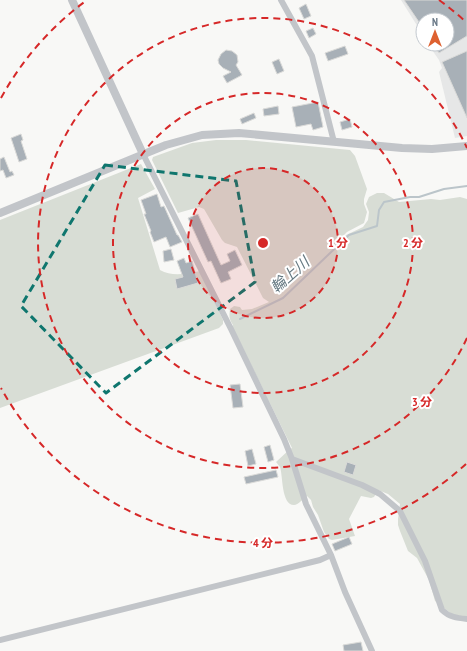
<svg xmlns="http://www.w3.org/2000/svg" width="467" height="651" viewBox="0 0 467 651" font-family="'PT Sans Narrow','Noto Sans JP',sans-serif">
<rect width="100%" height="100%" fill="#f8f8f6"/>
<path fill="#e6e7e7" d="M401 0H467V136L455 138 439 72 442 68 439 60 428 44H447V20H423V35Z"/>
<path fill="#d8ddd5" d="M216 140H246L350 150 355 156 367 189 364 199V204L367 212 364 223 347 232 342 237 363 227 368 220 369 212 366 204 369 197 377 193H384L399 202 431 199 440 200 460 197 467 199V617L453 615 435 601 429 580 417 558 408 551 400 531 398 525V519L400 504 388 494 378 490 374 497 371 498 361 496 349 519 355 536 332 540 329 539 324 532 318 515 313 507 311 500 307 496C304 498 298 505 294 505 281 505 283 475 280 467 280 467 277 463 276 462L290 449 292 448 232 326 233 325C229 319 229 316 230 309L234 306 240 307 242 310 252 309 269 302 263 298 237 247 225 243 222 240 204 209 199 207 178 213 152 160 153 157 192 143Z
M141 164 155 189 138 198 160 270C172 277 186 274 200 271L223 320V324L219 328 0 408V220Z"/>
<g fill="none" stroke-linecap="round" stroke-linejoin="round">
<path stroke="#bbc5ca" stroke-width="2" d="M240 319 283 298 349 235 377 226 379 210 384 202 410 197H419L444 189 467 186"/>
</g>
<path fill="#a8b0b7" stroke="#dadad8" d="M404 0H467V36L439 53 433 44H447V20H423V28Z
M306 4 311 16 304 19 299 8Z
M313 28 316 34 309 38 306 31Z
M345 46 348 54 328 61 325 53Z
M226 50 232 51 237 55 238 62 236 65 242 75 227 83 223 76 231 72 223 68 219 64 218 60 221 54Z
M467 51V118L442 62Z
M279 59 284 71 277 74 272 62Z
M318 102 323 127 313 130 311 124 296 127 292 107Z
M278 106 279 114 264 116 263 109Z
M254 113 256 118 242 124 240 119Z
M350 119 352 127 342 130 340 122Z
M21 134 23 140 21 141 27 159 19 162 11 138Z
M4 157 10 172 12 171 14 175 6 178 3 170 0 171V159Z
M157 194 161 207 164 206 177 235H178L182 242 170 247 166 237 154 242 150 232 151 231 144 214H146L141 200Z
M198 214 221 265 230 261 227 254 235 250 242 265 228 272 231 279 221 283 211 261 208 262 188 218Z
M171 249 174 260 164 262 163 251Z
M184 258 186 263 192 261 198 283 177 289 175 279 183 277 177 261Z
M240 384 243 407 233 408 230 385Z
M270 445 274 460 268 462 264 447Z
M252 449 256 464 248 466 245 451Z
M347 462 356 465 353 475 344 472Z
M276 470 278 477 246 484 244 477Z
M349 537 352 544 335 551 332 544Z
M361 642 363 651H344L343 645Z"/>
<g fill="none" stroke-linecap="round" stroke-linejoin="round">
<path stroke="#c2c5c9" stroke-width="6" d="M281 0 312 56 334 142
M143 154 231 329 284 439 292 459 306 504 331 555 345 592 372 651
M292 459 362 485 380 494 400 511 425 561 442 610C449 617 457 618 467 619
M0 640 320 560 331 555"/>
<path stroke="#c2c5c9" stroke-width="8" d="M72 0 143 154
M0 213 166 145 202 135 239 133 402 148 432 149 467 146"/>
</g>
<path fill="none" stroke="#0f766e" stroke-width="3" stroke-dasharray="8 5" stroke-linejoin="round" d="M105 165 236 181 255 282 106 393 21 306Z"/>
<circle cx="263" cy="243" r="75" fill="#d62828" fill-opacity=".12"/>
<g fill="none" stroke="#d62828" stroke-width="2" stroke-dasharray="7 5">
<circle cx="263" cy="243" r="75"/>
<circle cx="263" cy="243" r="150"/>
<path d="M467 338A225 225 0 1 1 467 148"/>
<path d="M466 464A300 300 0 0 1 1 388M1 98A300 300 0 0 1 87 0M439 0A300 300 0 0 1 466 22"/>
</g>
<g text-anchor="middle" stroke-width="4" stroke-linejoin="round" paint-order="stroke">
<g font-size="15" font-style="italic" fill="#647881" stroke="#fff">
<text transform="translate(290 275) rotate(-41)" y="5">輪上川</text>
</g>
</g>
<circle cx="263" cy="243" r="6" fill="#d62828" stroke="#fff" stroke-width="2"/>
<g font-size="12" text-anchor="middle" font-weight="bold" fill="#d62828" stroke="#fff" stroke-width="4" stroke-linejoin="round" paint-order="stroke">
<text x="338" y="247">1 分</text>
<text x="413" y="247">2 分</text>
<text x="422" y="406">3 分</text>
<text x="263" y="547">4 分</text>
</g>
<g transform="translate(435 32)"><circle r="19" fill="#ffffff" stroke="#c3c9cf"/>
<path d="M0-3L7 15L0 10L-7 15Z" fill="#de6130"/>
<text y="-6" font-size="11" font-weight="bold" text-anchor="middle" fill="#687786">N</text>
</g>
</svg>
